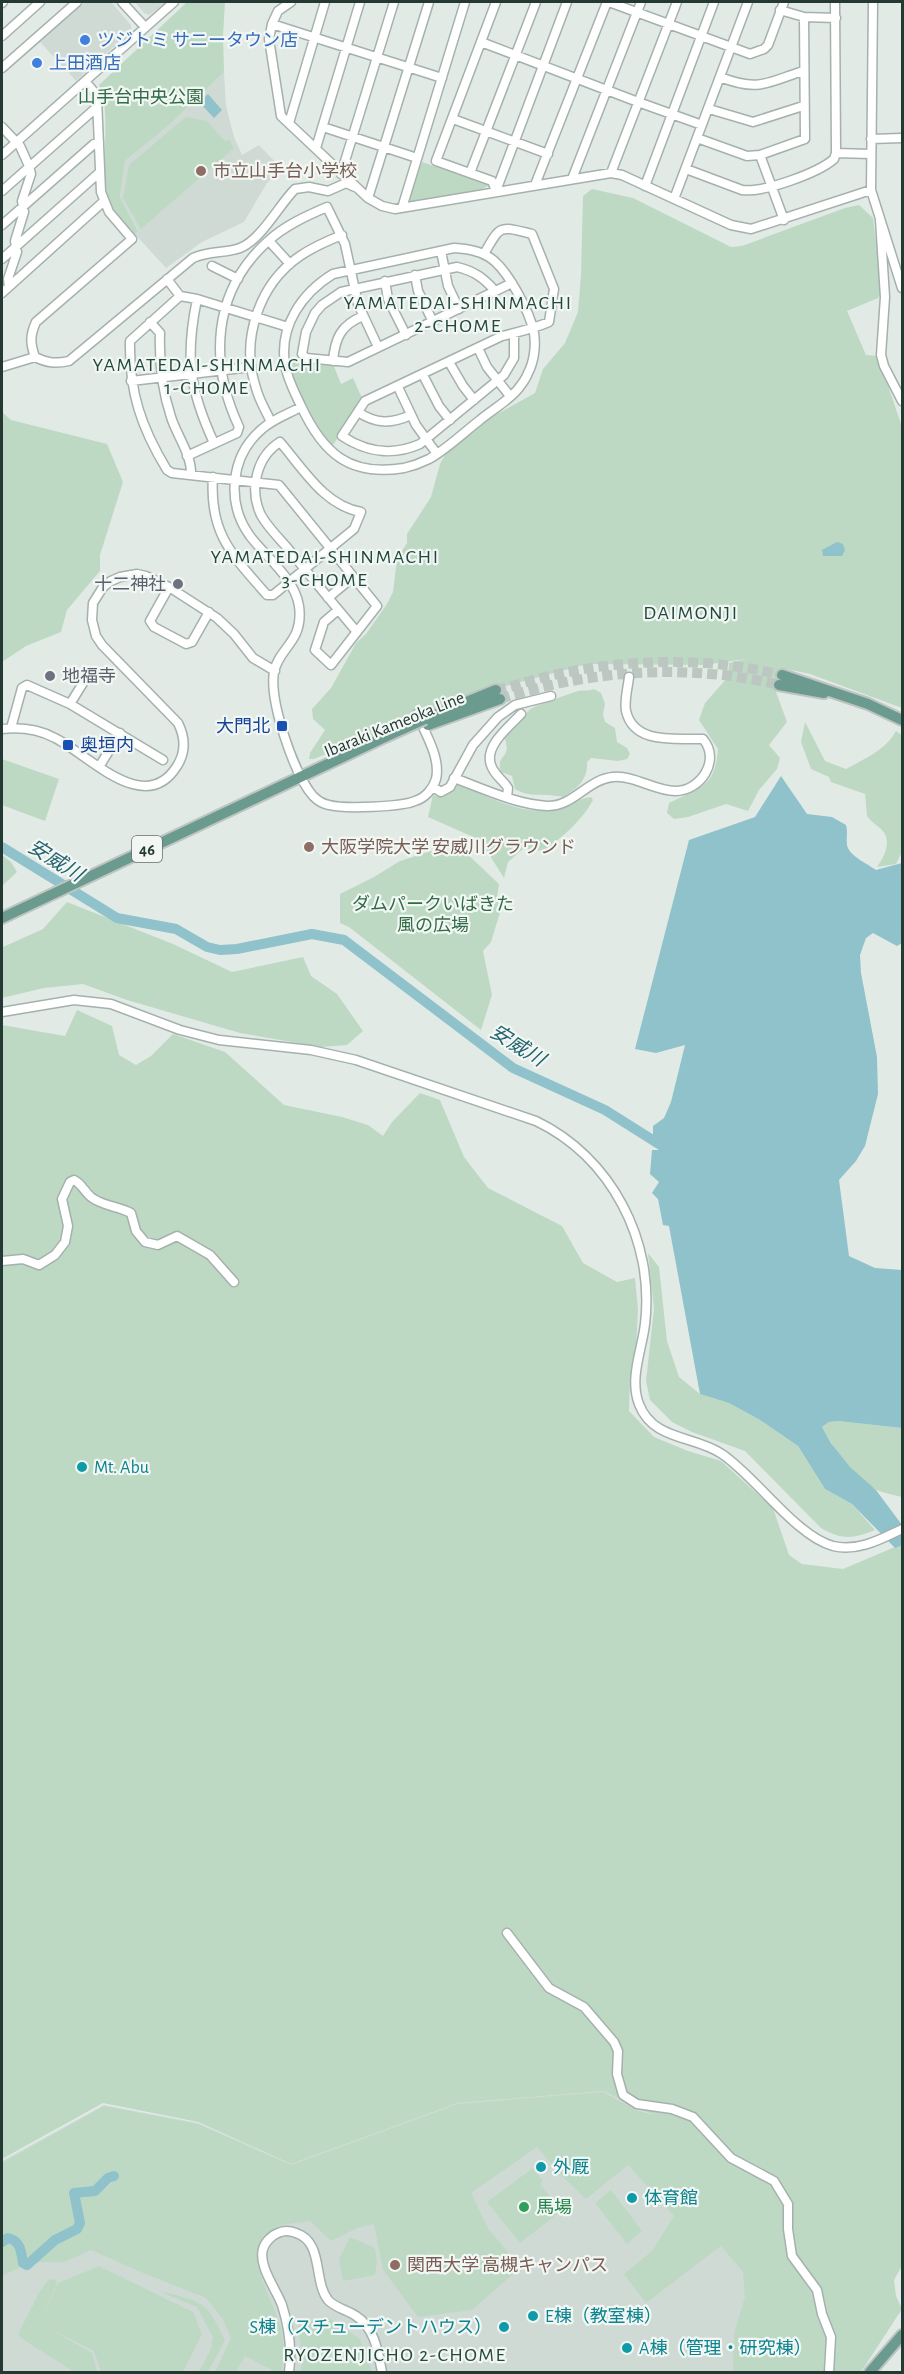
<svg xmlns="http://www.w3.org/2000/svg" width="904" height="2374" viewBox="0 0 904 2374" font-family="'Alegreya Sans','Noto Sans JP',sans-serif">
<rect width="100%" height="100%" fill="#e2eae6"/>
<path fill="#d0dad5" d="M85 2H111L131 25V31L76 81 40 42Z
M135 2H167L149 15 144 13Z
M224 72 226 106 234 137 242 155 259 145 282 169 267 183 244 222 202 242 166 268 135 234 138 230 120 197 125 161 167 127Z
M604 2091 637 2110 656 2116 679 2117 699 2129 719 2155 807 2321 809 2372H2V2161L104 2105 198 2123 291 2164 458 2103Z"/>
<path fill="#bdd9c4" d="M187 2H225L223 36 224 72 167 127 125 161 120 197 138 231 135 234C126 224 114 213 109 200 98 169 113 114 99 85Z
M186 117 207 121 225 141 229 140 234 148 141 229 123 198 129 165Z
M422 162 490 185 478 191 407 202Z
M592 189 633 198 731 247 742 246 845 208 859 205 873 218 882 291 878 298 847 311 866 355 878 356 902 427V708L810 674 782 668 776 692 787 722 769 745 780 758 777 769 759 790 748 811 726 804 688 817 674 819 667 813 669 803C699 788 715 788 718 749L699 720 705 703 728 677 729 663 745 659 705 665 587 664 459 699 314 759H309L310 753 325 730 313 719 312 709 331 688 356 643 366 634 387 604 393 592 397 559 407 543V534L431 497 440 464 451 444 465 432 535 393 543 369 565 343 578 312 581 275 583 196Z
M287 359 333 364 341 384 353 378 363 400 331 448 324 442 292 381Z
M2 412 11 420 107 444 123 482 100 555V571L67 610 61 632 26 646 2 662Z
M594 689 601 693 605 704 603 714 605 722 615 728 617 742 627 748 630 754 627 759 618 761 591 758 587 762C588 780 577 789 563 797 546 793 529 798 515 789L512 776 501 772C495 754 512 760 505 739 512 729 523 713 534 707 547 701 562 697 575 692 581 689 587 692 594 689Z
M805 722 825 761 846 769C864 759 886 750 896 731L902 735V852L896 864 877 867C885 856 892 841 882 830 877 825 871 822 867 816L865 794 831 782 829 777 811 769 801 742Z
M2 759 59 779 45 821 2 805Z
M459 785C486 795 518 814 547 810 563 809 576 799 591 797L593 800C581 822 563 836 544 851L523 849 508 862 504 878 480 840 428 817 433 795C446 800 450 792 459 785Z
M462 849 499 884 497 898 502 906 491 942 483 951 492 995 481 1030 349 927 340 923V894L374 877 400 861 431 851 457 856Z
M2 855 11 862 17 872 2 886Z
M67 902 173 944 232 972 303 957 311 976 337 994 363 1031 347 1045 321 1047 240 1033 127 1000 83 984 44 988 2 998 3 947 43 929Z
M77 1010 112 1026 119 1055 136 1065 151 1056 173 1034 225 1052 284 1105 342 1117 368 1125 383 1136 392 1122 420 1093 440 1100 464 1157 488 1188 562 1226 583 1263 617 1282 635 1278 638 1309 636 1350 630 1379 629 1411 654 1437 688 1451 721 1461 773 1508 789 1555 802 1564 843 1569 902 1544V2266L894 2280 896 2296 902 2309 861 2372H733L734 2333 745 2297 743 2272 721 2246 646 2303 624 2274 652 2251 674 2216 628 2165 586 2199 564 2178 537 2147 471 2193 489 2230 521 2267 472 2310 418 2317 383 2270 374 2224 357 2228 331 2241 310 2221C300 2223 286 2223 277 2227 237 2244 270 2294 279 2322 285 2337 284 2356 282 2372H272V2370L245 2356 236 2372H215L231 2338 223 2319 206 2298 143 2273 91 2250 64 2262H32L56 2241 75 2232 81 2227V2212L77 2196C92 2195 112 2190 116 2174L104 2175 94 2189H73L69 2196 75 2213V2225L54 2238 25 2262 23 2248 18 2239 5 2235 2 2238V2163L104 2106 198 2124 291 2165 458 2104 603 2092 636 2110 655 2115 637 2109 604 2091 458 2103 291 2164 198 2122 103 2103 2 2159V1025L65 1036Z
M648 1253 659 1267 667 1341 679 1377 700 1394 729 1403 760 1420 798 1446 825 1489 852 1504 875 1530C853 1539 842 1540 821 1528L745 1451 692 1432 672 1422 650 1400 646 1381 654 1309Z
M838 1421 902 1428V1497C894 1495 883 1493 875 1489 852 1475 835 1450 822 1427L829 1422Z
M533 2168 543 2181 540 2184 561 2211 520 2243 487 2202Z
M611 2190 642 2231 627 2244 595 2203Z
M350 2237 375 2248 377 2261 375 2275 343 2281 339 2259Z
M8 2241C20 2243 20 2255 22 2266L2 2276V2245Z
M99 2266 193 2312 202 2334 183 2372H101L94 2351 48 2328 92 2353 97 2372H70L71 2370 21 2338 18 2334 39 2293 48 2280 55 2279 57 2283 40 2324 58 2283Z
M164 2292C204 2302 207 2302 225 2340L208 2372H199L211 2349 213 2337 197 2307 163 2293Z
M326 2316 360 2339 372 2372H300L303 2361 298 2325Z"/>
<path fill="#8fc2ca" d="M208 94 222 110 214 118 199 102Z
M837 542 843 544 845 550 842 556H823L822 550Z
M781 776 807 814 832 817 846 825C848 832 846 838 847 845 849 856 868 864 876 870L902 863V943L897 946 873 933 866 938 860 955 861 973 877 1057 878 1094 865 1146 856 1161 839 1180 849 1256 875 1268 902 1270V1428L838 1421 829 1422 822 1427 831 1443 850 1467 876 1490 902 1525V1545L895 1548 852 1504 825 1489 798 1446 760 1420 729 1403 700 1394 669 1226 663 1225 658 1199 652 1193 659 1182 650 1174 652 1150H659L660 1139 653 1138V1126L664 1118 671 1102 685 1045 656 1053 635 1049 689 840 755 817Z"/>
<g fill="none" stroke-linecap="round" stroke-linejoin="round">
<path stroke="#8fc2ca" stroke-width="10" d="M2 847 117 918 176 929 207 947 220 950 237 949 312 934 344 940 513 1068 605 1110 670 1151
M2 2242 8 2238C21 2241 21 2252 23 2263L27 2265 55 2240 77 2229 80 2223 74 2193 95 2191 108 2178 114 2176"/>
<path stroke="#bcc7c2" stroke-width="10" stroke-dasharray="10 5" stroke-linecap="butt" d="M496 690C519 685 540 677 563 673 635 658 711 658 782 675
M500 699C590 670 687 663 779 685"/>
<g stroke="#a5b1ad" stroke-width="11">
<path id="minor" d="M122 2 145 27
M291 2 278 11 272 24 269 39 281 116 368 198 382 206 395 209 611 173 622 175 731 225 751 229 871 190
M609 2 750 54 764 49 768 45 784 2
M873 2 871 190 902 288
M2 3 3 2
M780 10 804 17 836 18
M272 24 442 78
M2 36 40 2
M481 42 638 102 702 125
M2 68 77 2
M720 77C759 92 766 83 803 71
M85 81 95 93 97 99 101 192 109 212 132 239 36 322C30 335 30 343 35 357 47 363 56 364 69 361L193 258C211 250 224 254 240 248 261 240 279 205 295 189L309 187 328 191 346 183 355 187
M709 109 753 122 803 106
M453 119 548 154
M289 123 325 2
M2 127 20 146 29 166 31 174 22 201 24 212 15 241 17 252 8 279 9 286
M323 127 417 158
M697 138 747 156 760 155 805 139 804 17
M871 139 902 138
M316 148 360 2
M836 153 870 154
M2 155 174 2
M760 155 784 220
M686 169 742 190C763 193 818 173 834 159L836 153 835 2
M470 173 536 2
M611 173 677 2
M341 174 394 2
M572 179 641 2
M535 185 607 2
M645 186 714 2
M2 191 97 107
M496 191 492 181 436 161 496 2
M496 191 567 2
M368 198 429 2
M674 199 748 2
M402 208 465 2
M880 220 885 297 881 355 884 366 902 401
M2 225 94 144 99 142
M269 241 290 264
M454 248C465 249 478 250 489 257 507 268 530 312 534 333 536 346 534 362 528 373 526 379 522 384 518 389 508 401 492 410 480 420 463 433 447 449 429 459 421 463 413 466 404 468 349 477 323 453 301 406 295 393 287 379 285 364 279 326 302 293 333 274Z
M441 251 448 286 459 309
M484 254C501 224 499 226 532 234L554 289 549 322C533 329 518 332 502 336L365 401 342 436C366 452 393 456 420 444L504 375 514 358V333
M2 259 100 172
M212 266 238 279
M415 275 418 291 433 322
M167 279 180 296
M385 281 388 299 406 335
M495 291C484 278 474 271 457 267L341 292 322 305 315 313 306 332 302 354 306 358 348 362 512 283
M2 293 103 202
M197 299C185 357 189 389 214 443
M150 322 160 333C159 362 162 390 171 417 177 436 192 455 191 475
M288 327 197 299 180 296 130 341C129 392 141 427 167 470L172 473 279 485 377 606 331 665 315 650 324 622 338 610
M478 348 487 367 510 396
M333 361C335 338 341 325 363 316
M449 362 463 386 474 400
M2 367 35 357
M423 375 439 406 450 420
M131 381 251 367
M398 387 416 425 437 454
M301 407C288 414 273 419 262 429 230 456 226 503 250 536 266 557 295 579 299 606 304 642 279 647 274 672 269 701 294 774 313 796 318 801 323 804 329 805 344 809 401 807 415 801 425 798 433 789 436 779 441 758 425 733 417 714
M358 412C376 424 391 424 411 415
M271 422C266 411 259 400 256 388 240 340 259 284 300 256 313 247 327 241 342 235
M187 456 237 433 239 427C209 363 212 292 267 242 284 226 306 216 327 207L345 244 358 304 378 347
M213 477C209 533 232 555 267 595H273L354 529 361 512C324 505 304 470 280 442 256 457 249 490 261 515 268 528 281 540 290 551 312 578 334 605 357 632
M169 587 150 621 154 627 186 644 192 642 209 612
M328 598 353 577
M70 704 83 683
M11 728 22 688 27 685 70 704 163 760
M2 729C20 727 38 729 55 738 88 754 145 818 177 766 186 752 185 737 178 723L102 645 96 636 92 620 93 603 103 587 111 581 120 577 137 574 146 576 169 587 217 618 234 634 253 658 275 671
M99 767 120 733
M454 778C484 789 515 804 547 806 573 807 588 779 613 777 634 775 655 791 675 791 701 791 721 760 703 739 675 738 634 745 626 711 624 701 628 687 629 677
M433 787 441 792 450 787 473 745 498 717 515 705 551 696
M507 797 508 788C503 780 494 775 491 765 484 746 509 727 521 714
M2 1012 74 1000 111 1004 180 1030 219 1040 311 1050 356 1060 536 1121C611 1157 655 1241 645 1324 642 1350 629 1378 639 1404 653 1441 694 1435 722 1454 756 1477 796 1536 833 1546 858 1552 881 1539 902 1529
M2 1261 23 1259 39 1265 55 1255 65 1242 68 1226 62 1199 70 1182 74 1180C81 1183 84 1191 91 1197 102 1206 118 1206 131 1213L136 1231 145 1242 158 1245 177 1236 210 1255 234 1282
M507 1933 549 1988 584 2007 614 2042 618 2051 617 2074 623 2095 637 2104 672 2109 693 2117 731 2158 774 2181 788 2204V2229L792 2256 817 2290 822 2314 831 2337 829 2372
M289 2372C292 2349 289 2327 282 2305 276 2289 258 2266 263 2249 265 2242 272 2235 278 2233 284 2230 291 2231 296 2233 324 2242 313 2281 328 2300 335 2308 348 2310 356 2316 375 2328 378 2352 382 2372"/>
</g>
<g stroke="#bdc4c2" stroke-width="14">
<path id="major" d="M782 675 868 704 902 720
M779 685 824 693
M425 719 496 690
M428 725 500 699
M2 918 385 737
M870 2372 902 2335"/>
</g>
<use href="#minor" stroke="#fff" stroke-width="8"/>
<use href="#major" stroke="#6b9b8e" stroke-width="10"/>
<g stroke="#bdc4c2" stroke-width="14" stroke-linecap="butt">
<path id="major-bridge" d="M385 737 425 719"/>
</g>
<use href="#major-bridge" stroke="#6b9b8e" stroke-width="10"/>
</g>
<g fill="#3f7fe0" stroke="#f2f7f4" stroke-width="2">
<circle cx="85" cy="40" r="6"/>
<circle cx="37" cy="63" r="6"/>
</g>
<g fill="#8d6e63" stroke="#f2f7f4" stroke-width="2">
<circle cx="201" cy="171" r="6"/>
<circle cx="309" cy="847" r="6"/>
<circle cx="395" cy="2265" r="6"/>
</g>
<g fill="#6b7280" stroke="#f2f7f4" stroke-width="2">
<circle cx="178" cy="584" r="6"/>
<circle cx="50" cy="676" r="6"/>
</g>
<g fill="#1a4fb4" stroke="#f2f7f4" stroke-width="2">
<rect x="276" y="720" width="12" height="12" rx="3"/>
<rect x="62" y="739" width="12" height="12" rx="3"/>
</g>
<g fill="#0f9aa8" stroke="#f2f7f4" stroke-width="2">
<circle cx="82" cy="1467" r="6"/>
<circle cx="541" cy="2167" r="6"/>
<circle cx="632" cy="2198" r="6"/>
<circle cx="533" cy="2316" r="6"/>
<circle cx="504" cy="2327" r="6"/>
<circle cx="627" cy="2348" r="6"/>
</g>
<circle fill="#2e9e5b" stroke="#f2f7f4" stroke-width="2" cx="524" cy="2207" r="6"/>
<g text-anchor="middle" stroke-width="4.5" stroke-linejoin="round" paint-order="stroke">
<rect fill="#f2f7f4" stroke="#62726d" stroke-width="1.5" x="132" y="836" width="30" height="26" rx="4.5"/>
<g font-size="16" font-weight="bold" fill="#243933">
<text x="147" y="855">46</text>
</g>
<g font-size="18" fill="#366cbe" stroke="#f2f7f4" text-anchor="start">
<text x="97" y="46">ツジトミ サニータウン店</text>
<text x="49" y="69">上田酒店</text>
</g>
<g font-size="18" fill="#326c47" stroke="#f2f7f4">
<text x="141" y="103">山手台中央公園</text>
<text x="433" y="910">ダムパークいばきた<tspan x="433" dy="21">風の広場</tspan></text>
</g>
<g font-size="18" fill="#785e54" stroke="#f2f7f4" text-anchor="start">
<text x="213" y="177">市立山手台小学校</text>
<text x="321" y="853">大阪学院大学 安威川グラウンド</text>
<text x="407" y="2271">関西大学 高槻キャンパス</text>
</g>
<g font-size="18" fill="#5b616d" stroke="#f2f7f4" text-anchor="end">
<text x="166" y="590">十二神社</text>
<text x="62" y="682" text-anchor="start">地福寺</text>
</g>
<g font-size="18" fill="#243933" stroke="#f2f7f4">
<text transform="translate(394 724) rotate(-22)" y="6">Ibaraki Kameoka Line</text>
</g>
<g font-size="18" fill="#164399" stroke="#f2f7f4" text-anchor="end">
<text x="270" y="732">大門北</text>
<text x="80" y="751" text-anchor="start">奥垣内</text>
</g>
<g font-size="18" fill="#0d838f" stroke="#f2f7f4" text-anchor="start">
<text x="94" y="1473">Mt. Abu</text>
<text x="553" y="2173">外厩</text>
<text x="644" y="2204">体育館</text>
<text x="545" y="2322">E棟（教室棟）</text>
<text x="492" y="2333" text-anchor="end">S棟（スチューデントハウス）</text>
<text x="639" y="2354">A棟（管理・研究棟）</text>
</g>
<g font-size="18" fill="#27864d" stroke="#f2f7f4" text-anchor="start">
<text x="536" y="2213">馬場</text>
</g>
<g font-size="20" letter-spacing="1.5" fill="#22493f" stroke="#f2f7f4">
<text x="458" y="309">YAMATEDAI-SHINMACHI<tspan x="458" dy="23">2-CHOME</tspan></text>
<text x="207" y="371">YAMATEDAI-SHINMACHI<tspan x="207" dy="23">1-CHOME</tspan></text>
<text x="325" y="563">YAMATEDAI-SHINMACHI<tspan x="325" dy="23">3-CHOME</tspan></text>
<text x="691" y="619">DAIMONJI</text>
<text x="395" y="2361">RYOZENJICHO 2-CHOME</text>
</g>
<g font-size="20" font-style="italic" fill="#24646f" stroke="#f2f7f4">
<text transform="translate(56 860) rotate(32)" y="7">安威川</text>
<text transform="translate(518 1045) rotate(32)" y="7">安威川</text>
</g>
</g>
<rect width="904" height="2374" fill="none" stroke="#243933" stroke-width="6"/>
</svg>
